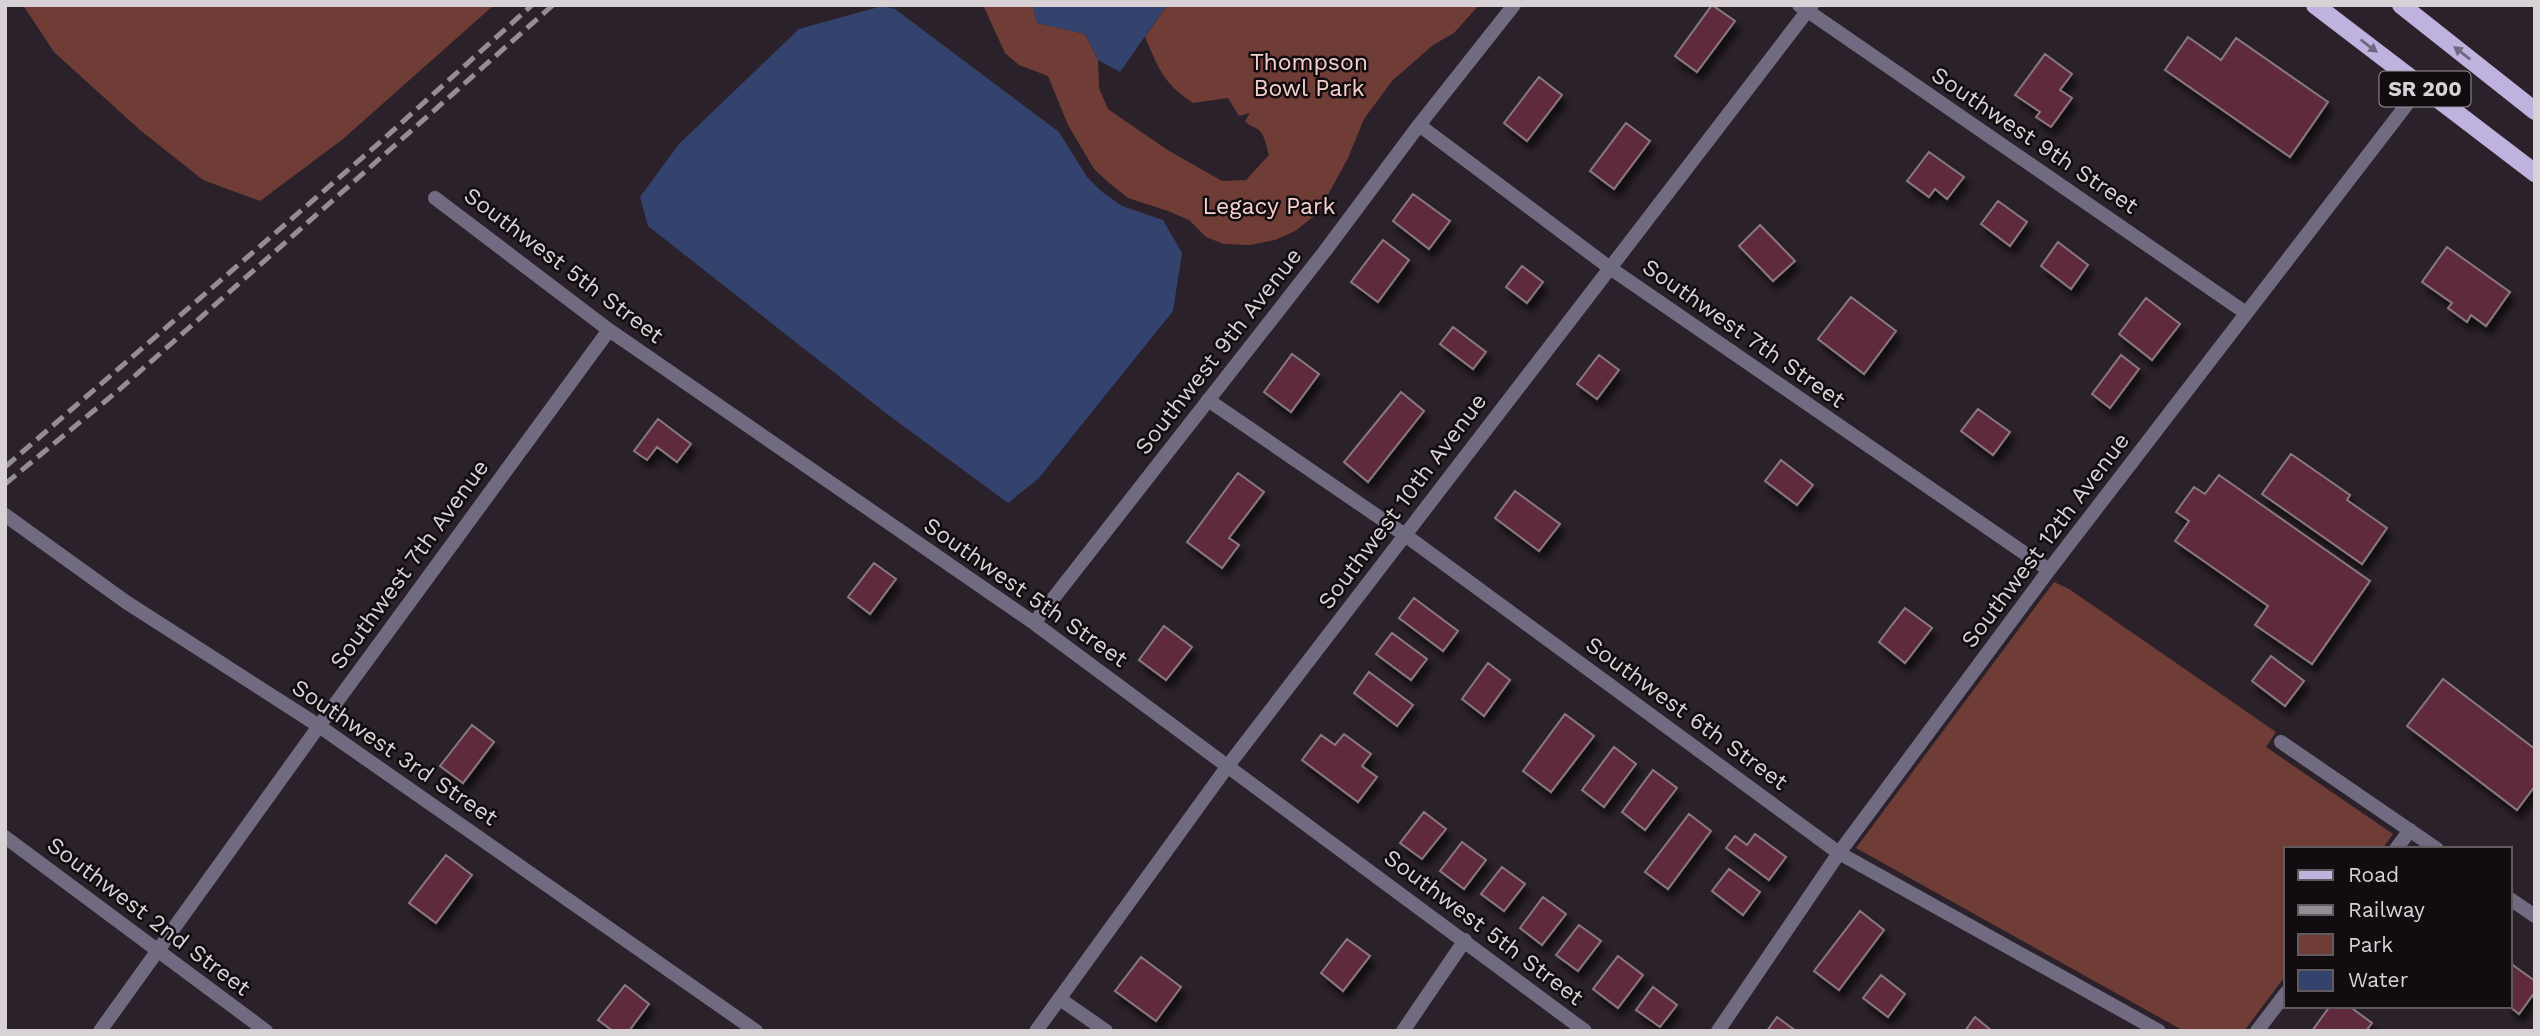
<svg xmlns="http://www.w3.org/2000/svg" width="2540" height="1036" viewBox="0 0 2540 1036" font-family="'Work Sans',sans-serif">
<defs>
<filter id="shadow"><feDropShadow dx="4.5" dy="8" stdDeviation="3.5" flood-color="#0009"/></filter>
</defs>
<rect width="100%" height="100%" fill="#2b212a"/>
<path fill="#703d36" d="M23 5H494L343 139 260 201 203 180 140 130 54 52Z
M983 5H1033L1037 23 1085 34 1098 60 1099 88 1108 109 1166 149 1222 181 1246 180 1269 155C1267 148 1265 137 1260 131 1255 126 1250 127 1245 121L1250 113 1239 116 1228 98 1193 103C1163 83 1159 69 1145 37L1167 5H1479L1454 33 1433 45 1392 81 1364 119 1348 158 1318 213 1295 231 1275 240 1250 245 1224 244 1206 237 1189 220 1168 211 1128 198 1108 182 1094 169 1068 125 1048 76 1019 65 1005 53Z
M2054 582 2069 589 2276 732 2266 747 2393 834 2382 849H2286V975L2244 1031H2184L1856 848Z"/>
<path fill="#33436e" d="M1033 5H1167L1120 72 1098 60 1085 34 1037 23Z
M882 6 895 9 1059 132 1087 177 1101 191 1122 206 1163 220 1182 253 1173 311 1038 479 1008 503 887 414 648 226 640 197 679 144 799 29Z"/>
<path fill="#5e2b3e" stroke="#89797d" stroke-width="2" filter="url(#shadow)" d="M1712 5 1735 21 1697 72 1675 56Z
M2188 37 2221 60 2236 38 2328 102 2290 157 2165 70Z
M2045 54 2072 74 2060 90 2072 98 2051 127 2036 117 2040 112 2015 95Z
M1539 77 1562 95 1527 141 1504 123Z
M1626 123 1650 141 1614 189 1590 171Z
M1929 152 1964 177 1947 199 1935 189 1929 197 1907 181Z
M1413 194 1450 221 1429 249 1393 221Z
M1998 201 2027 222 2010 246 1981 224Z
M1760 225 1795 261 1773 281 1739 246Z
M1383 240 1409 260 1378 302 1351 282Z
M2058 242 2088 265 2071 289 2041 266Z
M2447 247 2510 292 2486 326 2471 315 2467 322 2448 308 2452 303 2422 282Z
M1522 266 1543 282 1527 303 1506 287Z
M1851 297 1896 331 1864 374 1818 339Z
M2146 298 2180 324 2152 360 2119 334Z
M1453 327 1486 352 1473 369 1440 344Z
M1292 354 1319 374 1291 412 1264 392Z
M1599 355 1619 370 1597 399 1577 384Z
M2121 355 2139 369 2110 408 2092 394Z
M1401 392 1424 411 1368 482 1344 462Z
M1978 409 2010 432 1993 455 1961 431Z
M658 419 691 444 677 462 657 447 647 460 634 451Z
M2291 454 2350 495 2347 500 2387 528 2362 564 2262 494Z
M1781 460 1813 485 1797 505 1765 481Z
M1238 473 1264 492 1229 538 1239 545 1222 568 1187 542Z
M2219 475 2370 581 2312 664 2255 625 2268 606 2175 541 2189 521 2176 512 2194 487 2205 494Z
M1515 491 1560 524 1539 551 1495 518Z
M874 563 896 579 870 614 848 597Z
M1414 598 1458 631 1443 651 1399 618Z
M1905 608 1932 628 1905 663 1879 642Z
M1164 626 1192 647 1166 680 1139 660Z
M1392 633 1427 659 1411 680 1376 654Z
M2271 656 2304 681 2285 706 2252 681Z
M1488 663 1510 680 1484 716 1462 699Z
M1369 672 1413 705 1397 726 1354 693Z
M2443 679 2535 749V786L2517 810 2407 726Z
M1565 714 1594 736 1551 792 1523 771Z
M472 725 494 742 463 783 440 766Z
M1344 734 1371 754 1362 766 1377 777 1358 802 1302 760 1321 735 1335 745Z
M1614 747 1636 764 1604 807 1582 790Z
M1653 770 1677 788 1645 830 1622 812Z
M1424 812 1446 829 1422 859 1400 843Z
M1689 814 1711 831 1668 889 1645 872Z
M1755 834 1786 857 1769 880 1726 848 1735 836 1747 845Z
M1462 842 1486 860 1464 889 1440 871Z
M446 855 472 875 436 923 409 903Z
M1502 867 1525 884 1504 911 1481 894Z
M1729 869 1760 892 1743 915 1712 891Z
M1543 897 1566 914 1542 945 1520 928Z
M1860 911 1884 930 1839 990 1814 971Z
M1579 925 1601 941 1578 971 1556 955Z
M1347 939 1370 956 1343 991 1321 973Z
M1618 956 1643 975 1618 1008 1593 989Z
M1141 957 1181 987 1156 1021 1115 991Z
M2510 963 2535 981V992L2519 1014 2509 1006Z
M1881 975 1905 994 1888 1017 1863 998Z
M625 985 649 1004 629 1031H613L598 1020Z
M1653 987 1677 1005 1660 1027 1636 1010Z
M2330 1006H2349L2372 1023 2366 1031H2312Z
M1777 1017 1796 1031H1767Z
M1975 1017 1992 1031H1965Z"/>
<g fill="none" stroke-linecap="round" stroke-linejoin="round">
<path stroke="#716b81" stroke-width="14" d="M1799 5 2246 313
M1419 125 1610 268 2049 570
M435 198 609 330 1034 623 1585 1031
M1208 400 1405 535 1839 853 2159 1031
M5 515 126 602 319 726 756 1031
M1034 623 1325 251 1419 125 1514 5
M2281 742 2437 849
M5 837 266 1031
M2396 849 2410 830
M2510 899 2535 916
M1060 999 1106 1031
M100 1031 319 726 609 330
M1036 1031 1227 767 1812 5
M1403 1031 1465 940
M1718 1031 1839 853 2049 570 2421 86
M2257 1031 2286 993"/>
<path stroke="#bfb2df" stroke-width="18" d="M2315 5 2535 173
M2401 5 2535 111"/>
<path stroke="#948d93" stroke-width="5" stroke-dasharray="14 7" stroke-linecap="butt" d="M5 467 378 144 532 5
M5 484 120 389 553 5"/>
</g>
<defs><path id="oneway-solid" d="M-6-.8H1V-3.2L6.5 0L1 3.2V.8H-6Z" transform="scale(1.75)"/></defs>
<g fill="#716782">
<use href="#oneway-solid" transform="translate(2369 46) rotate(37)"/>
<use href="#oneway-solid" transform="translate(2462 53) rotate(-142)"/>
</g>
<g text-anchor="middle" stroke-width="5" stroke-linejoin="round" paint-order="stroke">
<rect fill="#110c10" stroke="#9c979b" stroke-width="2" x="2379.5" y="71.5" width="91" height="35" rx="5"/>
<g font-size="21" font-weight="bold" fill="#d8d2d7">
<text x="2425" y="96">SR 200</text>
</g>
<g font-size="23" fill="#f6d1cb" stroke="#110c10">
<text x="1309" y="70">Thompson<tspan x="1309" dy="26">Bowl Park</tspan></text>
<text x="1269" y="214">Legacy Park</text>
</g>
<g font-size="23" fill="#d8d2d7" stroke="#110c10">
<text transform="translate(2035 140) rotate(34)" y="8">Southwest 9th Street</text>
<text transform="translate(564 265) rotate(37)" y="8">Southwest 5th Street</text>
<text transform="translate(1744 333) rotate(35)" y="8">Southwest 7th Street</text>
<text transform="translate(1218 351) rotate(-52)" y="8">Southwest 9th Avenue</text>
<text transform="translate(1402 501) rotate(-53)" y="8">Southwest 10th Avenue</text>
<text transform="translate(2045 540) rotate(-53)" y="8">Southwest 12th Avenue</text>
<text transform="translate(409 564) rotate(-54)" y="8">Southwest 7th Avenue</text>
<text transform="translate(1026 592) rotate(35)" y="8">Southwest 5th Street</text>
<text transform="translate(1687 713) rotate(36)" y="8">Southwest 6th Street</text>
<text transform="translate(395 752) rotate(34)" y="8">Southwest 3rd Street</text>
<text transform="translate(149 916) rotate(37)" y="8">Southwest 2nd Street</text>
<text transform="translate(1484 927) rotate(37)" y="8">Southwest 5th Street</text>
</g>
</g>
<rect width="2540" height="1036" fill="none" stroke="#d8d2d7" stroke-width="14"/>
<rect x="2284" y="847" width="228" height="161" fill="#110c10" stroke="#615b60" stroke-width="2"/>
<rect x="2298" y="870" width="35" height="10" fill="#bfb2df" stroke="#615b60" stroke-width="2"/>
<text x="2348" y="882" font-size="21" fill="#d8d2d7">Road</text>
<rect x="2298" y="905" width="35" height="10" fill="#948d93" stroke="#615b60" stroke-width="2"/>
<text x="2348" y="917" font-size="21" fill="#d8d2d7">Railway</text>
<rect x="2298" y="934" width="35" height="21" fill="#703d36" stroke="#615b60" stroke-width="2"/>
<text x="2348" y="952" font-size="21" fill="#d8d2d7">Park</text>
<rect x="2298" y="970" width="35" height="21" fill="#33436e" stroke="#615b60" stroke-width="2"/>
<text x="2348" y="987" font-size="21" fill="#d8d2d7">Water</text>
</svg>
